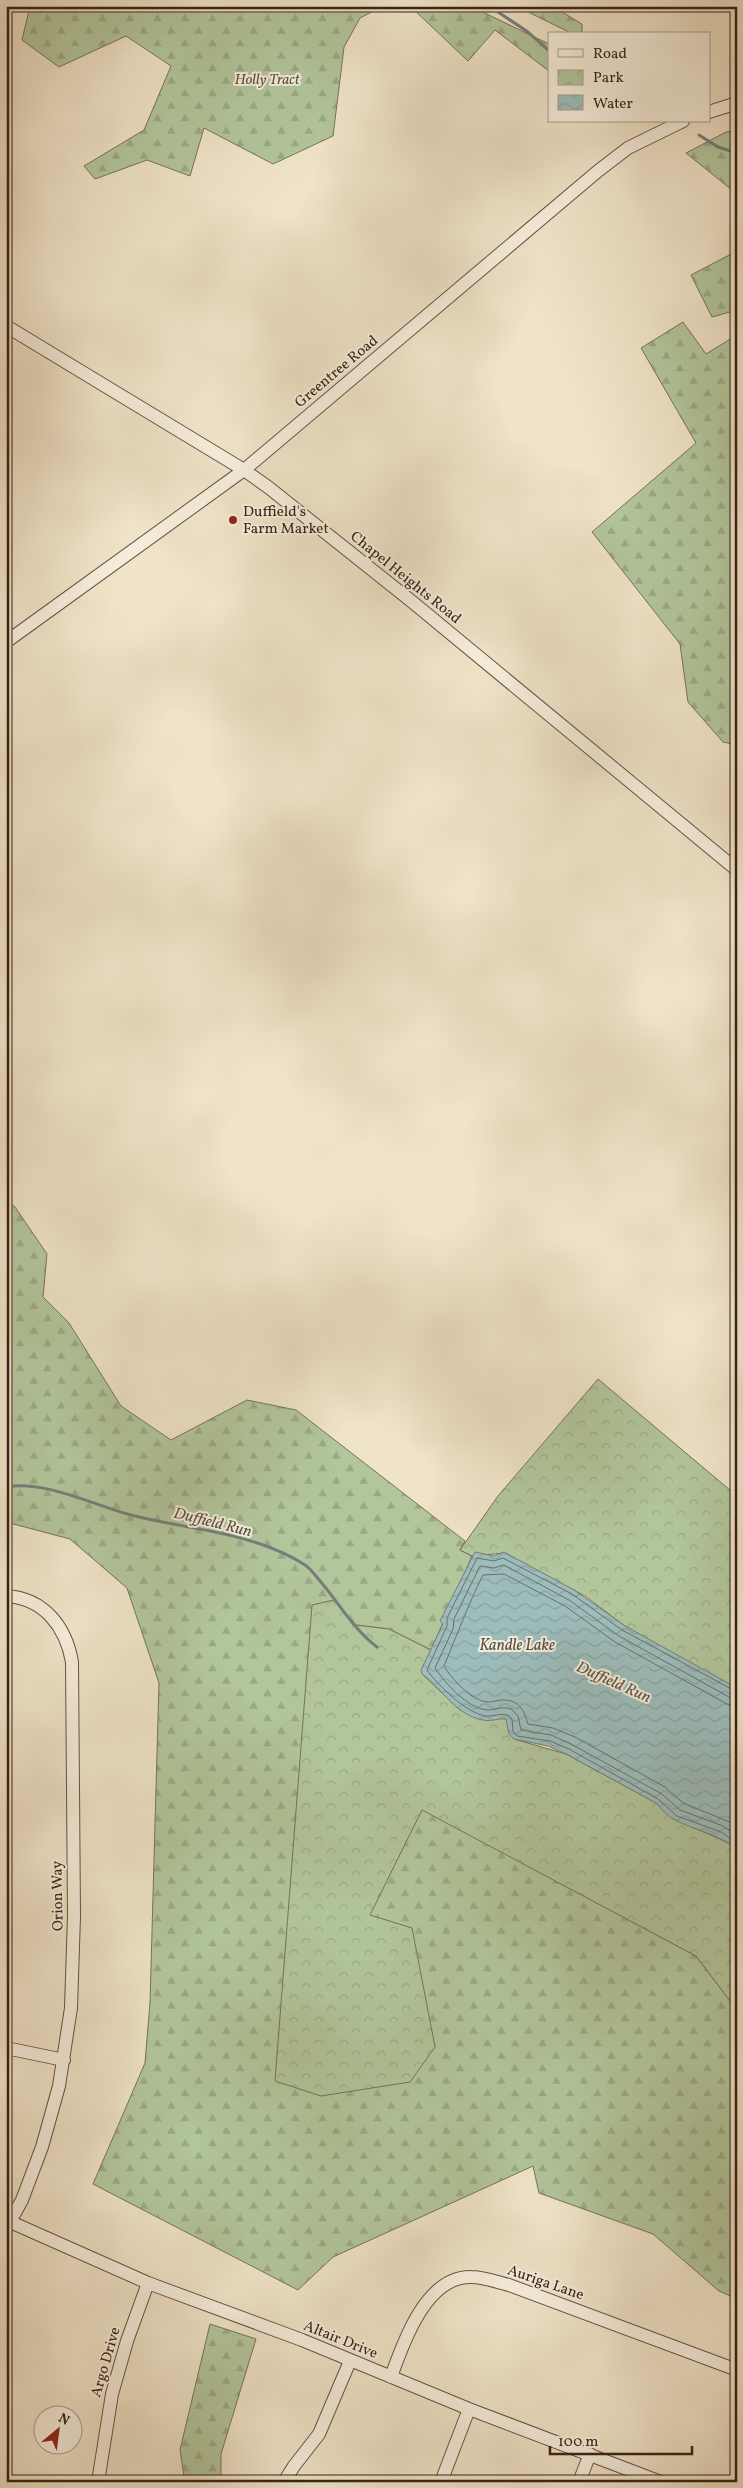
<svg xmlns="http://www.w3.org/2000/svg" width="743" height="2488" viewBox="0 0 743 2488" font-family="Vollkorn,serif">
<defs>
<pattern id="forest-firs" width="22" height="20" patternUnits="userSpaceOnUse" patternTransform="scale(1.25)"><rect width="22" height="20" fill="#b2c59b"/><path d="M5 1l3.5 6h-7zM16 11l3.5 6h-7z" fill="#9aa985"/></pattern>
<pattern id="park-crowns" width="20" height="18" patternUnits="userSpaceOnUse" patternTransform="scale(1.25)"><rect width="20" height="18" fill="#b2c59b"/><path d="M2 6a3 3 0 1 1 6 0M12 15a3 3 0 1 1 6 0" fill="none" stroke="#9aa985"/></pattern>
<pattern id="water-waves" width="16" height="10" patternUnits="userSpaceOnUse" patternTransform="scale(1.25)"><rect width="16" height="10" fill="#9cbdbc"/><path d="M0 5q4-4 8 0t8 0" fill="none" stroke="#87a2a1"/></pattern>
</defs>
<rect width="100%" height="100%" fill="#efe3c8"/>
<filter id="stains"><feTurbulence type="fractalNoise" baseFrequency=".004" numOctaves="4"/><feColorMatrix values="0 0 0 0 .2 0 0 0 0 .09 0 0 0 0 .02 0 0 0 .5 -.17"/></filter>
<radialGradient id="worn" r=".72"><stop offset=".6" stop-color="#630" stop-opacity="0"/><stop offset="1" stop-color="#630" stop-opacity=".3"/></radialGradient>
<path fill="url(#forest-firs)" stroke="#767358" d="M30 6H383L360 18 344 47 333 136 273 164 204 128 190 176 147 160 95 179 84 166 144 130 171 66 126 36 59 67 22 40Z
M410 6H470L549 44V71L495 30 468 61Z
M516 6H552L582 24V34H573Z
M737 130V194L686 153 726 132Z
M737 251V310L712 317 691 275Z
M683 322 706 354 737 335V745L723 742 688 702 680 644 592 532 696 443 641 348Z
M6 1200 15 1207 47 1254 43 1297 69 1323 121 1406 171 1440 247 1400 296 1410 465 1541 460 1550 472 1556 431 1650 389 1629 356 1625 334 1600 369 1915 422 1809 696 1956 737 2010V2299L719 2291 653 2234 539 2193 533 2166 333 2257 298 2290 93 2184 145 2063 150 2003 159 1683 127 1588 70 1539 6 1522Z
M210 2324 256 2339 221 2454V2482H185L180 2450Z"/>
<path fill="url(#park-crowns)" stroke="#767358" d="M598 1379 737 1496V1690L625 1626 585 1596 504 1553 472 1556 460 1550 498 1496Z
M334 1600 356 1625 389 1629 431 1650 422 1674 460 1710 506 1719 514 1739 566 1754 656 1803 676 1820 736 1846 737 2010 696 1956 422 1810 370 1915 412 1928 435 2047 410 2082 321 2096 275 2081 312 1605Z"/>
<path fill="url(#water-waves)" stroke="#757f7a" d="M475 1552 494 1556 504 1552 574 1590 625 1626 737 1688V1850C718 1833 695 1831 673 1819 666 1815 662 1809 656 1803L566 1754 548 1746 514 1739 509 1734 506 1719C498 1718 491 1722 483 1720 455 1715 443 1689 422 1674L421 1670 443 1624 440 1621Z"/>
<g fill="none" stroke-linecap="round" stroke-linejoin="round">
<path stroke="#6b6f69" stroke-width="1" d="M737 1692 622 1630 572 1594 503 1558 494 1561 477 1558 447 1618V1626L427 1670C438 1685 465 1712 485 1716 493 1717 500 1713 508 1715L512 1719 513 1731 517 1736 550 1741 569 1749 658 1799 677 1816 721 1832 737 1843
M737 1698 729 1697 619 1636 569 1600 504 1565 494 1568 480 1566 454 1619 453 1629 435 1668C445 1683 467 1708 487 1710 496 1710 502 1706 511 1709L518 1716 521 1730 551 1735 571 1744 662 1794 680 1810 723 1826 737 1835
M737 1706 727 1704 615 1642 565 1606 504 1574 483 1575C468 1605 457 1635 444 1666 452 1679 471 1701 488 1702 493 1702 498 1700 503 1700 520 1700 524 1711 528 1724L553 1728 575 1737 665 1787 683 1803 737 1825"/>
<path stroke="#757f7a" stroke-width="3" d="M489 6 528 32 549 51
M699 135 718 147 737 153
M6 1487C45 1480 93 1505 131 1515 189 1530 254 1532 305 1565 311 1569 316 1576 320 1581 340 1604 353 1629 377 1647"/>
<g stroke="#675242" stroke-width="14">
<path id="minor" d="M709 112 737 103
M6 326 244 470 268 487 410 600 737 870
M6 642 244 470 598 171 628 148 683 121
M6 1596C44 1598 66 1627 72 1662L74 1916 71 2008 59 2086 42 2147 22 2200 6 2229
M6 2048 64 2060
M6 2220 148 2283 302 2340 469 2409 661 2482
M391 2377C403 2343 426 2276 471 2277 484 2277 497 2282 509 2285L737 2370
M98 2482 112 2394 127 2341 148 2283
M284 2482 294 2466 319 2434 350 2361
M441 2482 469 2409
M579 2482 590 2454"/>
</g>
<use href="#minor" stroke="#f5eddb" stroke-width="12"/>
</g>
<circle fill="#8f2418" stroke="#f5eddb" stroke-width="2" cx="233" cy="520" r="5"/>
<g text-anchor="middle" stroke-width="4" stroke-linejoin="round" paint-order="stroke">
<g font-size="15" font-style="italic" fill="#5e523e" stroke="#f5eddb">
<text x="267" y="84">Holly Tract</text>
</g>
<g font-size="15" fill="#3a2116" stroke="#f5eddb">
<text transform="translate(336 371) rotate(-40)" y="5">Greentree Road</text>
<text transform="translate(406 577) rotate(39)" y="5">Chapel Heights Road</text>
<text transform="translate(57 1896) rotate(-91)" y="5">Orion Way</text>
<text transform="translate(546 2282) rotate(19)" y="5">Auriga Lane</text>
<text transform="translate(341 2339) rotate(22)" y="5">Altair Drive</text>
<text transform="translate(105 2362) rotate(-74)" y="5">Argo Drive</text>
</g>
<g font-size="15" fill="#3a2116" stroke="#f5eddb" text-anchor="start">
<text x="243" y="516">Duffield's<tspan x="243" dy="17">Farm Market</tspan></text>
</g>
<g font-size="16" font-style="italic" fill="#575048" stroke="#f5eddb">
<text transform="translate(213 1521) rotate(14)" y="6">Duffield Run</text>
<text x="517" y="1650">Kandle Lake</text>
<text transform="translate(614 1681) rotate(24)" y="6">Duffield Run</text>
</g>
</g>
<rect width="743" height="2488" fill="none" stroke="#efe3c8" stroke-width="25"/>
<rect x="8" y="8" width="728" height="2473" fill="none" stroke="#3a2116" stroke-width="2.5"/>
<rect x="12" y="12" width="718" height="2463" fill="none" stroke="#3a2116"/>
<rect x="548" y="32" width="162" height="90" fill="#f5eddb" stroke="#aa9b8c"/>
<rect x="558" y="49" width="25" height="8" fill="#f5eddb" stroke="#aa9b8c"/>
<text x="593" y="58" font-size="15" fill="#3a2116">Road</text>
<rect x="558" y="70" width="25" height="15" fill="url(#park-crowns)" stroke="#aa9b8c"/>
<text x="593" y="82" font-size="15" fill="#3a2116">Park</text>
<rect x="558" y="95" width="25" height="15" fill="url(#water-waves)" stroke="#aa9b8c"/>
<text x="593" y="108" font-size="15" fill="#3a2116">Water</text>
<g transform="translate(58 2430) rotate(29)"><circle r="24" fill="#f5eddb" stroke="#aa9b8c"/>
<path d="M0-4L9 19L0 12L-9 19Z" fill="#8f2418"/>
<text y="-8" font-size="14" font-weight="bold" text-anchor="middle" fill="#3a2116">N</text>
</g>
<path d="M550 2446v8h142v-8" fill="none" stroke="#3a2116" stroke-width="2.5"/>
<text x="558" y="2446" font-size="15" fill="#3a2116" stroke="#f5eddb" stroke-width="4" paint-order="stroke">100 m</text>
<rect width="100%" height="100%" filter="url(#stains)"/>
<rect width="100%" height="100%" fill="url(#worn)"/>
</svg>
